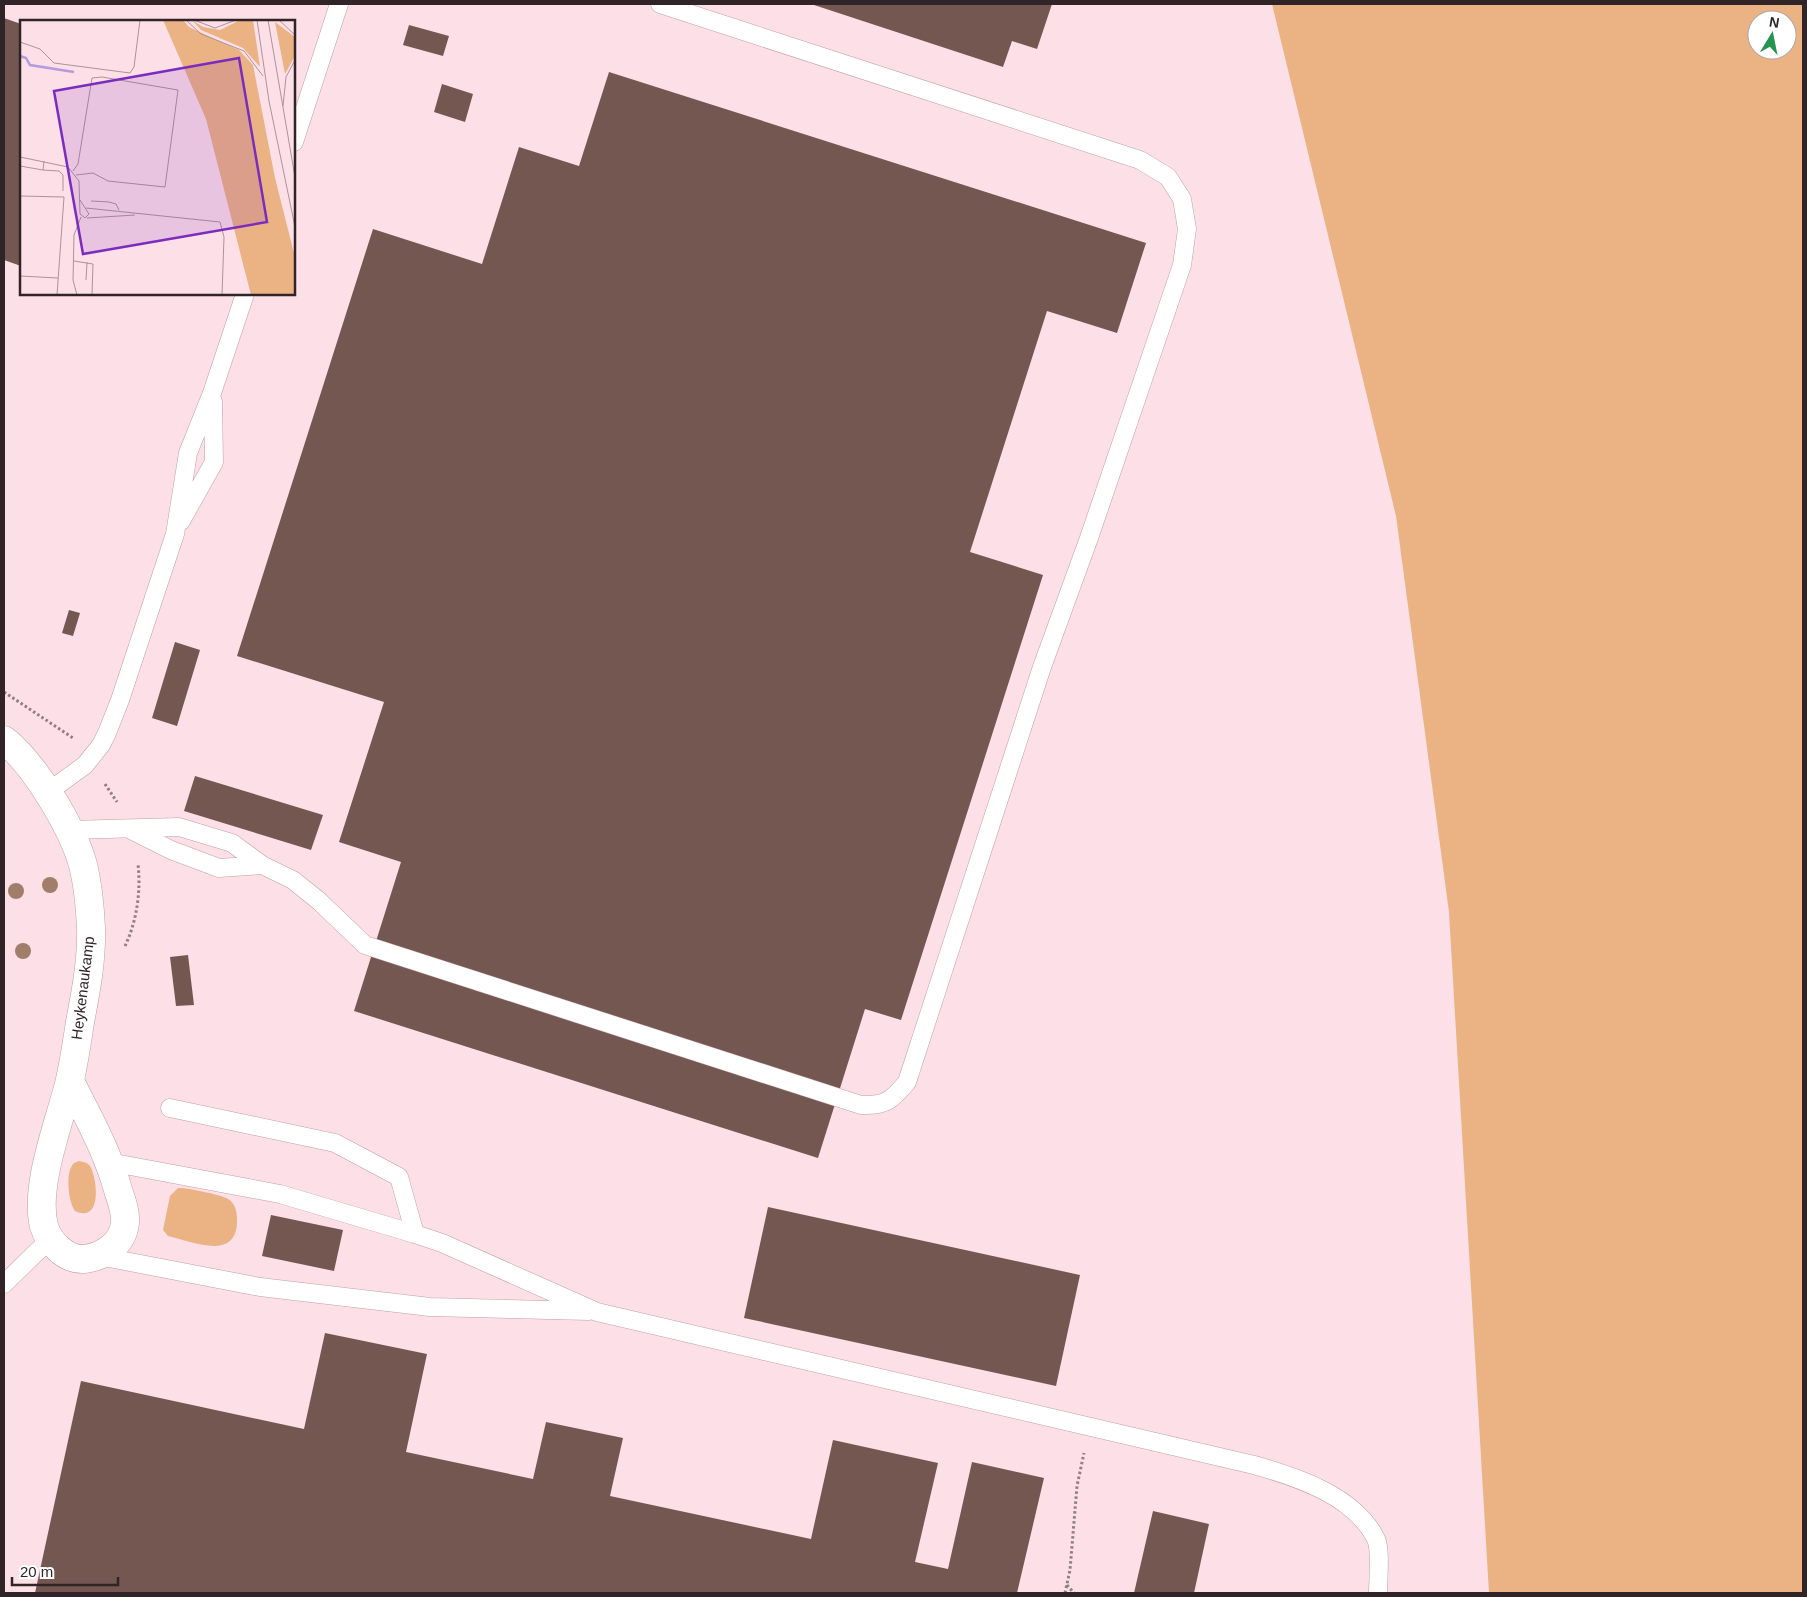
<svg xmlns="http://www.w3.org/2000/svg" width="1807" height="1597" viewBox="0 0 1807 1597" font-family="Arial,sans-serif">
<rect width="100%" height="100%" fill="#fcdfe7"/>
<path fill="#ebb283" fill-rule="evenodd" d="M1272 4H1803V1593H1489L1449 912 1396 516ZM1757 20H1787V50H1757Z
M79 1161C83 1162 87 1162 90 1166 97 1177 103 1224 75 1211 68 1202 65 1171 74 1163Z
M178 1188H183C194 1190 219 1194 228 1199 235 1203 237 1211 237 1219 238 1262 193 1242 168 1236L163 1230 170 1196Z"/>
<path fill="#755751" d="M811 4H1052L1037 49 1012 41 1003 67Z
M4 18 21 24V266L4 260Z
M409 25 449 36 443 56 403 45Z
M609 72 1146 243 1117 333 1047 311 970 552 1043 575 901 1020 865 1009 818 1158 354 1011 401 862 339 842 384 702 237 656 373 229 482 264 519 147 579 166Z
M442 84 473 94 465 122 434 112Z
M69 610 80 613 73 636 62 633Z
M175 642 200 650 177 726 152 718Z
M195 776 323 815 311 850 184 811Z
M188 955 194 1005 176 1006 170 957Z
M768 1207 1080 1275 1056 1386 744 1318Z
M271 1215 343 1230 334 1271 262 1256Z
M325 1333 427 1354 406 1452 533 1479 546 1422 623 1438 610 1496 811 1539 833 1440 938 1463 915 1562 948 1569 972 1462 1044 1478 1017 1593H35L81 1381 304 1429Z
M1153 1511 1209 1524 1194 1593H1134Z"/>
<g fill="none" stroke-linecap="round" stroke-linejoin="round">
<g stroke="#c09fa8" stroke-width="19">
<path id="lane" d="M294 142 339 4
M181 521 214 462 213 401
M48 792 85 765 101 745 107 733 120 700 175 534 188 453 212 393 245 294
M129 829 171 850 219 868 262 865
M69 830 179 827 232 843 262 865 293 880 319 901 365 945 861 1105C886 1106 892 1100 907 1082L1042 667 1089 538 1182 265 1187 229 1182 199 1168 177 1140 160 660 4
M170 1108 335 1143 399 1177 415 1234
M109 1162 280 1194 415 1234 442 1243 597 1312 1254 1465C1297 1477 1355 1496 1376 1539 1381 1549 1378 1581 1378 1593
M99 1256 260 1287 430 1307 589 1311
M4 1284 49 1240"/>
</g>
<g stroke="#c09fa8" stroke-width="29">
<path id="street" d="M4 740C34 763 73 828 83 865 88 885 90 907 91 928 92 959 86 991 80 1022 77 1042 74 1063 69 1084 59 1123 34 1187 44 1226 49 1243 66 1260 84 1259 103 1257 123 1244 125 1223 126 1213 122 1202 119 1193 116 1183 113 1172 109 1163 99 1135 83 1108 70 1081"/>
</g>
<path stroke="#927e84" stroke-width="3" stroke-dasharray="2.5 2.5" stroke-linecap="butt" d="M4 692 73 738
M105 784 117 802
M125 946C137 921 141 891 138 864
M1067 1585 1074 1593
M1065 1593 1070 1570 1077 1486 1084 1453"/>
<use href="#lane" stroke="#fff" stroke-width="18"/>
<use href="#street" stroke="#fff" stroke-width="28"/>
</g>
<g fill="#a17e69">
<circle cx="50" cy="885" r="8"/>
<circle cx="16" cy="891" r="8"/>
<circle cx="23" cy="951" r="8"/>
</g>
<g text-anchor="middle" stroke-width="5" stroke-linejoin="round" paint-order="stroke">
<g font-size="15" fill="#312428" stroke="#fff">
<text transform="translate(83 988) rotate(-83)" y="5">Heykenaukamp</text>
</g>
</g>
<g transform="translate(20 20)">
<rect width="275" height="275" fill="#fcdfe7"/>
<path d="M143 0H163L169 7 219 30 233 45 255 158 275 237V275H231L186 99ZM172 0 183 7 200 10 220 0H233L240 47 223 28 181 10ZM255 2 275 17V36L265 54Z" fill="#ebb283"/>
<path fill="none" stroke="#b49be0" stroke-width="2.5" d="M0 36 6 38 10 45 54 52"/>
<path fill="none" stroke="#ab949b" stroke-width="1" d="M166 0 181 14 224 31 243 56M174 0 195 8 216 0M237 0 249 81 275 207M248 0 275 157M259 0 275 15M0 22 20 29 34 43 110 53 114 47 120 0M263 86 266 57 275 40M0 137 48 147 59 161 60 194 65 198 69 194 60 180M0 146 23 150 24 141M23 150 39 151 43 155V171M53 151 58 144 72 58 82 57 158 70 145 167 88 161 73 153 56 155M0 176 44 177 37 275M71 181 89 182 96 184 99 190M66 188 200 202 204 217 202 275M67 198 115 195M54 241 73 244 72 275M0 256 38 258M66 260 67 242M57 275 53 260 54 215 61 197"/>
<path fill="#7b2cbf" fill-opacity="0.15" stroke="#7b2cbf" stroke-width="2.5" d="M219 38 247 202 63 234 34 71Z"/>
<rect width="275" height="275" fill="none" stroke="#312428" stroke-width="2.5"/>
</g>
<rect width="1807" height="1597" fill="none" stroke="#312428" stroke-width="10"/>
<g transform="translate(1772 35) rotate(10)"><circle r="24" fill="#ffffff" stroke="#ada7a9"/>
<path d="M0-4L9 19L0 12L-9 19Z" fill="#229550"/>
<text y="-8" font-size="14" font-weight="bold" text-anchor="middle" fill="#312428">N</text>
</g>
<path d="M12 1577v8h106v-8" fill="none" stroke="#312428" stroke-width="2.5"/>
<text x="20" y="1577" font-size="15" fill="#312428" stroke="#ffffff" stroke-width="4" paint-order="stroke">20 m</text>
</svg>
